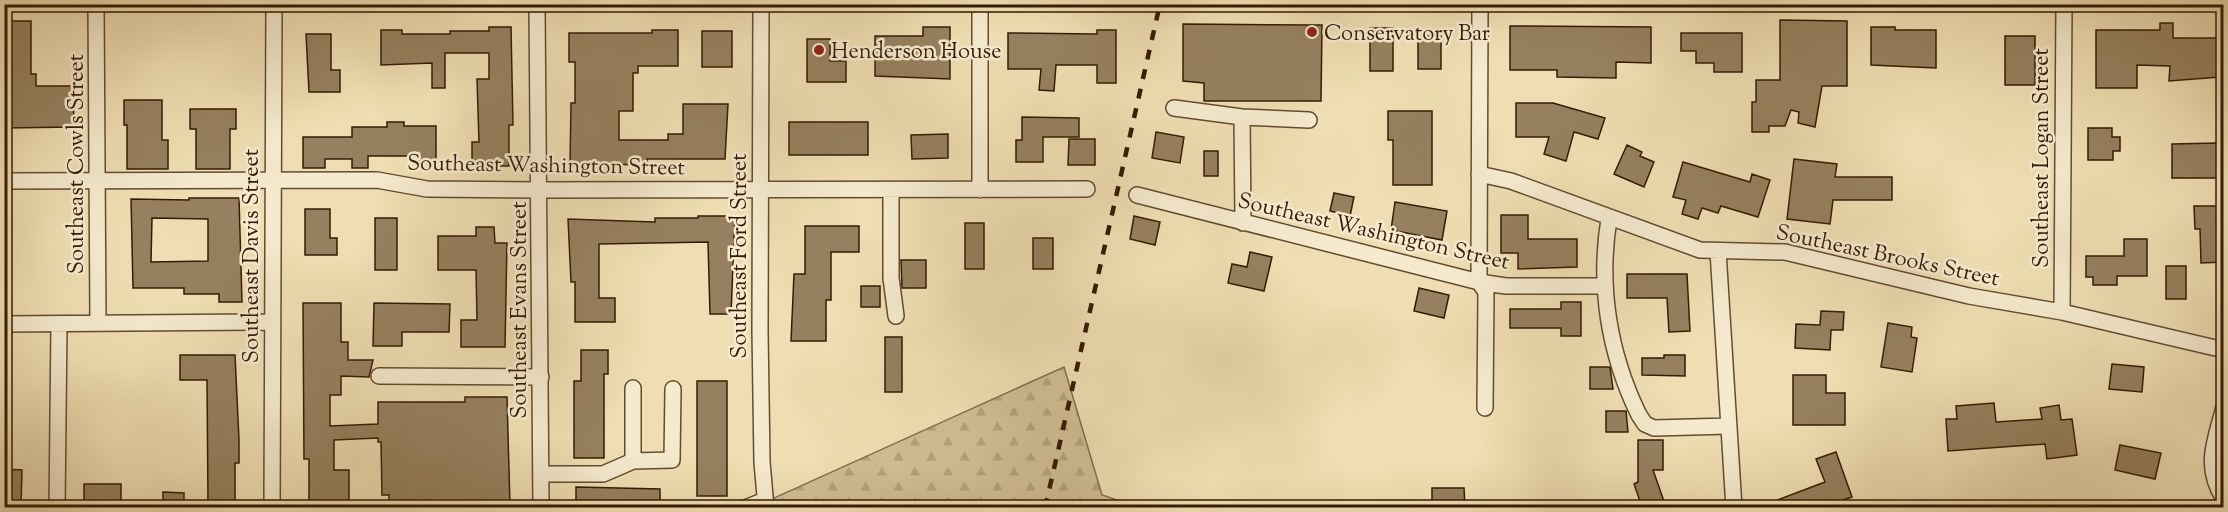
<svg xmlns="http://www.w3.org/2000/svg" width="2228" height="512" viewBox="0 0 2228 512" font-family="'Sorts Mill Goudy',serif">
<defs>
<pattern id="forest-firs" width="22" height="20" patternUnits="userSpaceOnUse" patternTransform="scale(1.5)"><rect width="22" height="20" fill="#d0bd95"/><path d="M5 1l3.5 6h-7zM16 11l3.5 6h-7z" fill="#b3a27f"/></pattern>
</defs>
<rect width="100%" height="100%" fill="#efdeb3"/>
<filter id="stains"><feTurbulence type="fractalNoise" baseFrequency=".00333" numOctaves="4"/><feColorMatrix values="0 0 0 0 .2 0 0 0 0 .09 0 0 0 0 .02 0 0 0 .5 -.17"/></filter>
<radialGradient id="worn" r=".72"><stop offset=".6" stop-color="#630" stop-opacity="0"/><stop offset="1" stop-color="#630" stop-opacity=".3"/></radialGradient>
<path fill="url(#forest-firs)" stroke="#836c4d" stroke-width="1.5" d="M1064 367 1102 495 1138 507 752 508Z"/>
<path fill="#96805f" stroke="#361b05" stroke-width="1.5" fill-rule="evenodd" d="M1780 20 1847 21V86H1822L1815 127 1798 123 1799 112 1791 110 1785 126H1769V132H1752V102H1756V80H1780Z
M4 21H31V74H36V86H73L74 127 4 128Z
M2160 23H2173V38H2220V77L2169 81 2170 66 2137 65V88H2096V30H2160Z
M1183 24 1322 25 1321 101H1204V83L1183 81Z
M1510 26 1651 27V63L1616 62V78L1557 77V70H1510Z
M489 27H511L513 125H509V166H472V142H479L477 79H489V53H445V88H432V63L381 65V30H402V34H450V31H489Z
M923 27H950V79L875 76V36H923Z
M1871 27H1895V30H1936V68L1871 65Z
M1370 28H1393V71H1370Z
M652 30H678V66H638V73H633V111H619V140H668V134H683V104H728L725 159H647V164L570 166 571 103H575V62H569V33H652Z
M1097 30H1116V83H1097V65H1056L1054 91 1039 90 1041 69H1008V33L1097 34Z
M702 31H732V67H702Z
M1681 33H1742V72H1714V63H1696V51H1681Z
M306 34H331V70H340V92H309Z
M1418 36H1441V69H1418Z
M2005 36H2035V85H2005Z
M807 39H830V61H846V82H807Z
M124 100H162V140H168V169H127V125H124Z
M1516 103H1553L1605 118 1598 139 1574 132 1566 161 1544 154 1549 137H1516Z
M190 109H236V129H230V169H196V129H190Z
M1388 111H1432V185H1393V140H1388Z
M1022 117 1079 118V137H1043V162H1016V140H1022Z
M387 122H404V126H436V161H413V156H368V168H352V159H325V168H303V137H352V127H387Z
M789 122H868V155H789Z
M2088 128H2112V137H2120V151H2113V160H2088Z
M1156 132 1184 137 1180 163 1152 158Z
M948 134V158L912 159 911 135Z
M1069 139H1095V165H1068Z
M2217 143V178H2172V144Z
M1627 145 1642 152 1640 156 1654 162 1644 187 1614 174Z
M1204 151H1218V176H1204Z
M1794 159 1837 164 1835 177H1892V200H1833L1830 224 1787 219Z
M1683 162 1750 182 1752 174 1770 180 1758 217 1721 206 1718 213 1702 208 1698 219 1682 214 1686 200 1673 197Z
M1334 193 1354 197 1350 216 1330 211Z
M189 198H239L242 302H219V294H184V288H133L131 199 189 200ZM152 218 208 219V261L151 262Z
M1395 202 1447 211 1442 240 1391 230Z
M2194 206H2221L2223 262 2201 263 2200 229H2195Z
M305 209H330V238H337V255H305Z
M1501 215H1528V239H1577V267L1518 269V253H1501Z
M698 216H735L731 314H710L708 242 599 244V298H615V322H575V282H571L568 219 655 222V218H698Z
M1134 216 1160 222 1155 245 1130 239Z
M375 218H397V270H375Z
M965 223H984V269H965Z
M805 226H859V252H831V300H826V341H791L794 274H805Z
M476 227H494L495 243H507L505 347H461V320H477L476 270H438V236H476Z
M1033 238H1053V269H1033Z
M2124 239H2147V276H2117V285H2093V277H2086V256H2124Z
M1250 252 1272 257 1264 291 1228 283 1232 264 1247 267Z
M901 260H926V288H902Z
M2166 266H2186V299H2166Z
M1627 274H1687L1690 331 1669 332 1667 298H1627Z
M861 286H880V307H861Z
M1419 288 1449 295 1444 318 1414 311Z
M1561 302H1581V336H1561V328H1510V309H1561Z
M303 303H341V342H348V360H373L369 377 341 376V395H330V426L378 424V402H465V397H507L510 507H389V495H382L381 442H378V438L334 440V470H349V507H309V459H304Z
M374 303 450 304 449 332H402V346H373Z
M1821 311 1844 312 1843 330H1831L1830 350 1795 348 1796 324 1820 325Z
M1888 323 1912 327 1911 337 1917 338 1912 372 1881 367Z
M885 337H902V392H885Z
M581 350H608V374H604V458H574V381H581Z
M180 355H235L239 440V463H235V503H208L207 380H180Z
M1664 355H1685V376L1642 375V358H1664Z
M2112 364 2144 367 2142 392 2109 389Z
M1590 367H1610L1613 389H1590Z
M1793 375H1826V393H1845V425H1793Z
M697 381H727V496H697Z
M1994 403 1996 422 2042 419 2040 408 2059 405 2061 420 2072 419 2077 455 2047 459 2045 444 1948 451 1946 419H1957L1956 406Z
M1606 411H1626L1628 432H1606Z
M1638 440H1663V470H1653L1666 507H1642L1634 484 1638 482Z
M2120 445 2161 453 2155 479 2115 470Z
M1836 452 1852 497 1822 507H1759L1825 482 1816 459Z
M4 469 22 470 21 507H4Z
M84 484H121V503H84Z
M576 487 660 489V507H576Z
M1432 488H1464L1465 507H1432Z
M163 492 184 493V507H163Z"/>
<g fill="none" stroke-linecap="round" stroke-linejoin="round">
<g stroke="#644c30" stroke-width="18">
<path id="minor" d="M96 4 98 323
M537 4 541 508
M761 4 760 331 762 462 766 508
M980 4V190
M1480 4 1479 282 1486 292 1485 408
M1174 108 1242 117 1309 120
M1242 117 1243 223
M1479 174 1511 181 1700 250 1785 252 1969 296 2062 312 2224 350
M4 181 377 180 427 189 540 190 1087 189
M891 190V278L896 316
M1137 195 1479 282 1506 286H1604
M1609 219C1598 286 1609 354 1639 415L1645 424 1654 428 1729 426
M1718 251 1734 508
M2062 312 2064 4
M4 324 272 322
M379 376 541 377
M2224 407C2215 442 2203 466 2224 499
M633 461 672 460 673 389
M541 474H603L633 461V388
M57 508 59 324
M272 508 274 4
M745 508 765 500"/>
</g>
<use href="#minor" stroke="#f5eace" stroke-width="15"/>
<path stroke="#361b05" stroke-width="4.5" stroke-dasharray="10 10" stroke-linecap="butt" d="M1045 508 1160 4"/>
</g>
<g fill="#8f2418" stroke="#f5eace" stroke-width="2">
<circle cx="1312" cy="32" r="6"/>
<circle cx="819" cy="50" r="6"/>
</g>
<g text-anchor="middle" stroke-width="5" stroke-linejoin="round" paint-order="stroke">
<g font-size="22" fill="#361b05" stroke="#f5eace" text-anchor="start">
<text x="1324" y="40">Conservatory Bar</text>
<text x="831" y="58">Henderson House</text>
</g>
<g font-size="22" fill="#361b05" stroke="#f5eace">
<text transform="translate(2040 158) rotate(-90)" y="8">Southeast Logan Street</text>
<text transform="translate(75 164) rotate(-90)" y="8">Southeast Cowls Street</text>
<text transform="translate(546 164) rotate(1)" y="8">Southeast Washington Street</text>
<text transform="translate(1374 230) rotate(13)" y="8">Southeast Washington Street</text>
<text transform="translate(1888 254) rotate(12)" y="8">Southeast Brooks Street</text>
<text transform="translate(250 256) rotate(-90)" y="8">Southeast Davis Street</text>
<text transform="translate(738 256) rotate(-90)" y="8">Southeast Ford Street</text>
<text transform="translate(518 310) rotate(-90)" y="8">Southeast Evans Street</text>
</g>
</g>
<rect width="2228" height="512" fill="none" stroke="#efdeb3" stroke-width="24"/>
<rect x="6" y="6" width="2216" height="500" fill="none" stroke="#361b05" stroke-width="3"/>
<rect x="12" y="12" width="2204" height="488" fill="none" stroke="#361b05" stroke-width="1.5"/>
<rect width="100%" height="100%" filter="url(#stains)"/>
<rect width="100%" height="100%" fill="url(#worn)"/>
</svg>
